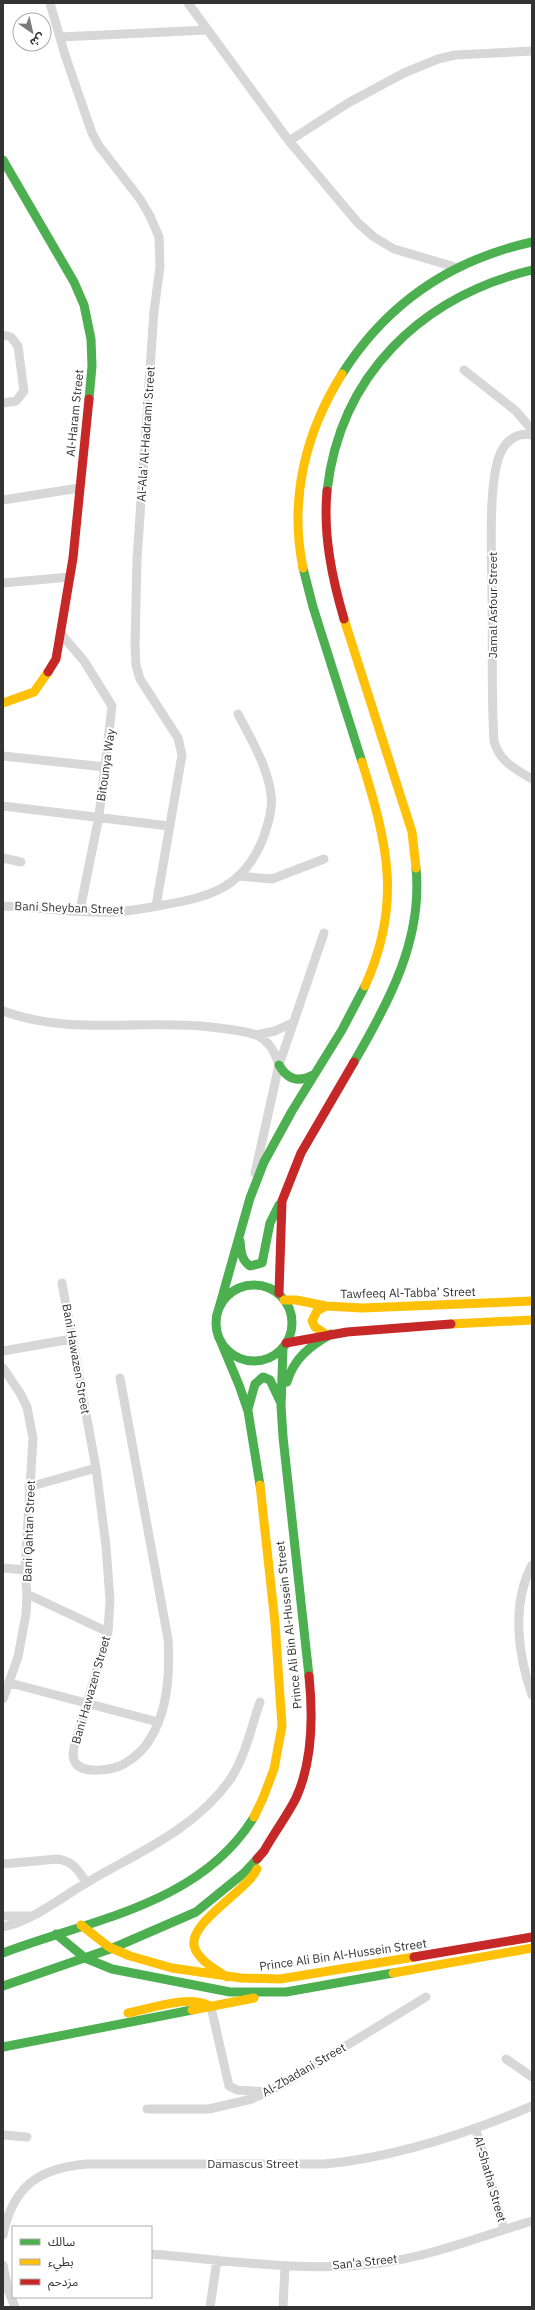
<svg xmlns="http://www.w3.org/2000/svg" width="535" height="2310" viewBox="0 0 535 2310" font-family="'IBM Plex Sans','Noto Sans Arabic',sans-serif">
<rect width="100%" height="100%" fill="#fff"/>
<g fill="none" stroke-linecap="round" stroke-linejoin="round">
<path stroke="#d7d7d7" stroke-width="9" d="M50 3 65 55 92 133 99 146 140 199 150 216 159 237 160 267 154 311 137 559 135 646 136 665 140 679 178 738 182 755 156 906
M188 3 289 141 358 223 374 237 394 249 455 267
M60 37 208 30
M289 141 348 103 404 73 438 59 455 55 532 51
M3 335 11 337 18 346 24 391 16 401 3 403
M464 370 516 411 532 430
M532 435C519 432 508 439 502 450 487 476 492 562 492 595 493 643 491 692 494 741 499 761 515 769 532 779
M3 500 79 488
M3 583 70 577
M61 634 84 661 112 706 99 816 80 910
M3 756 105 767
M3 806 169 826
M3 858 21 862
M238 876 272 879 324 859
M3 906C40 907 78 914 115 912 131 911 147 908 163 905 211 897 245 887 264 836 268 823 273 809 271 795 268 767 251 739 238 714
M3 1011C70 1036 142 1019 211 1027 225 1029 242 1030 256 1035 269 1040 275 1052 279 1065
M256 1035 275 1031 292 1023
M255 1173 279 1065 324 933
M62 1283 96 1468 106 1546 110 1600 108 1632 74 1747C73 1753 72 1757 75 1762 82 1775 113 1770 124 1764 134 1758 144 1750 150 1739 168 1711 170 1671 168 1639L120 1378
M3 1351 72 1339
M3 1368 20 1393 27 1407 33 1438 25 1570 27 1594 26 1614 18 1657 3 1699
M29 1487 96 1468
M532 1565C511 1604 518 1655 532 1695
M3 1568 25 1570
M27 1594 108 1632
M10 1683 158 1722
M3 1864 57 1859C73 1861 78 1870 86 1882
M3 1916H29
M3 1927C33 1921 60 1898 86 1883 135 1854 194 1830 229 1781 245 1759 251 1727 260 1702
M211 2007 229 2086 237 2090 267 2092
M506 2059 532 2077
M147 2109H209L252 2099 282 2085 426 1997
M476 2130 504 2229
M3 2135 27 2137
M3 2235C13 2186 39 2168 87 2164H325C397 2157 466 2134 532 2106
M151 2254C227 2260 304 2273 380 2263 432 2256 482 2236 532 2221
M3 2265 8 2290 15 2307
M210 2307 217 2260
M283 2307 285 2267"/>
<path stroke="#4caf50" stroke-width="9" d="M3 160 74 282 84 305 91 339 92 366 89 399
M342 374C387 303 451 260 532 242
M327 491C340 375 421 297 532 270
M303 568 313 607 362 762
M354 1062C389 1002 423 939 416 868
M279 1065C287 1079 298 1083 313 1075
M240 1241C241 1251 241 1260 250 1266L262 1263 270 1223 279 1205
M216 1323a38 38 0 1 1 76 0a38 38 0 1 1-76 0Z
M219 1308 250 1198 264 1162 292 1111 342 1030 365 986
M221 1342 239 1385 248 1411 260 1485
M283 1347 281 1406 283 1437 309 1676
M287 1382C294 1358 310 1346 331 1334
M248 1409 255 1384 263 1377 270 1380 280 1401
M56 1934 85 1958 112 1969 230 1992H286L393 1973
M3 1953C92 1919 200 1905 254 1817
M3 1986 113 1948 196 1912 244 1873 257 1859
M3 2047 192 2010"/>
<path stroke="#ffc107" stroke-width="9" d="M303 568C289 500 305 433 342 374
M344 619 412 832 416 868
M3 703 34 692 48 672
M362 762C388 845 402 904 365 986
M284 1300H296L326 1306 362 1308 532 1301
M326 1306 317 1311 312 1321 315 1327 326 1334
M451 1324 532 1320
M254 1817 263 1798 274 1769 282 1726 275 1623 260 1485
M81 1925 109 1947 130 1956 172 1968 241 1978 280 1979 414 1957
M393 1973 532 1948
M227 1977C216 1970 203 1963 196 1951 181 1926 247 1892 257 1869
M192 2010 254 1998
M128 2013C149 2009 194 1993 211 2007"/>
<path stroke="#c62828" stroke-width="9" d="M327 491C323 535 332 578 344 619
M48 672 56 659 73 558 89 399
M279 1293 282 1201 301 1153 354 1062
M286 1343 347 1332 451 1324
M257 1859 264 1851C274 1833 287 1816 296 1798 313 1761 313 1715 309 1676
M414 1957 532 1937"/>
</g>
<g text-anchor="middle" stroke-width="4" stroke-linejoin="round" paint-order="stroke">
<g font-size="12" fill="#333" stroke="#fff">
<text transform="translate(75 413) rotate(-84)" y="4">Al-Haram Street</text>
<text transform="translate(146 434) rotate(-86)" y="4">Al-Ala' Al-Hadrami Street</text>
<text transform="translate(493 605) rotate(-90)" y="4">Jamal Asfour Street</text>
<text transform="translate(106 765) rotate(-82)" y="4">Bitounya Way</text>
<text transform="translate(69 908) rotate(2)" y="4">Bani Sheyban Street</text>
<text transform="translate(408 1293) rotate(-1)" y="4">Tawfeeq Al-Tabba’ Street</text>
<text transform="translate(76 1359) rotate(80)" y="4">Bani Hawazen Street</text>
<text transform="translate(29 1531) rotate(-88)" y="4">Bani Qahtan Street</text>
<text transform="translate(289 1625) rotate(-96)" y="4">Prince Ali Bin Al-Hussein Street</text>
<text transform="translate(91 1690) rotate(-74)" y="4">Bani Hawazen Street</text>
<text transform="translate(343 1955) rotate(-8)" y="4">Prince Ali Bin Al-Hussein Street</text>
<text transform="translate(304 2070) rotate(-30)" y="4">Al-Zbadani Street</text>
<text x="253" y="2168">Damascus Street</text>
<text transform="translate(490 2179) rotate(74)" y="4">Al-Shatha Street</text>
<text transform="translate(365 2262) rotate(-6)" y="4">San'a Street</text>
</g>
</g>
<rect width="535" height="2310" fill="none" stroke="#333333" stroke-width="8"/>
<rect x="12" y="2226" width="140" height="72" fill="#ffffff" stroke="#adadad"/>
<rect x="20" y="2239" width="20" height="6" fill="#4caf50" stroke="#adadad"/>
<text x="48" y="2246" font-size="12" fill="#333333">سالك</text>
<rect x="20" y="2259" width="20" height="6" fill="#ffc107" stroke="#adadad"/>
<text x="48" y="2266" font-size="12" fill="#333333">بطيء</text>
<rect x="20" y="2279" width="20" height="6" fill="#c62828" stroke="#adadad"/>
<text x="48" y="2286" font-size="12" fill="#333333">مزدحم</text>
<g transform="translate(32 32) rotate(146)"><circle r="19" fill="#ffffff" stroke="#adadad"/>
<path d="M0-3L7 15L0 10L-7 15Z" fill="#7a7a7a"/>
<text y="-6" font-size="11" font-weight="bold" text-anchor="middle" fill="#333333">ش</text>
</g>
</svg>
